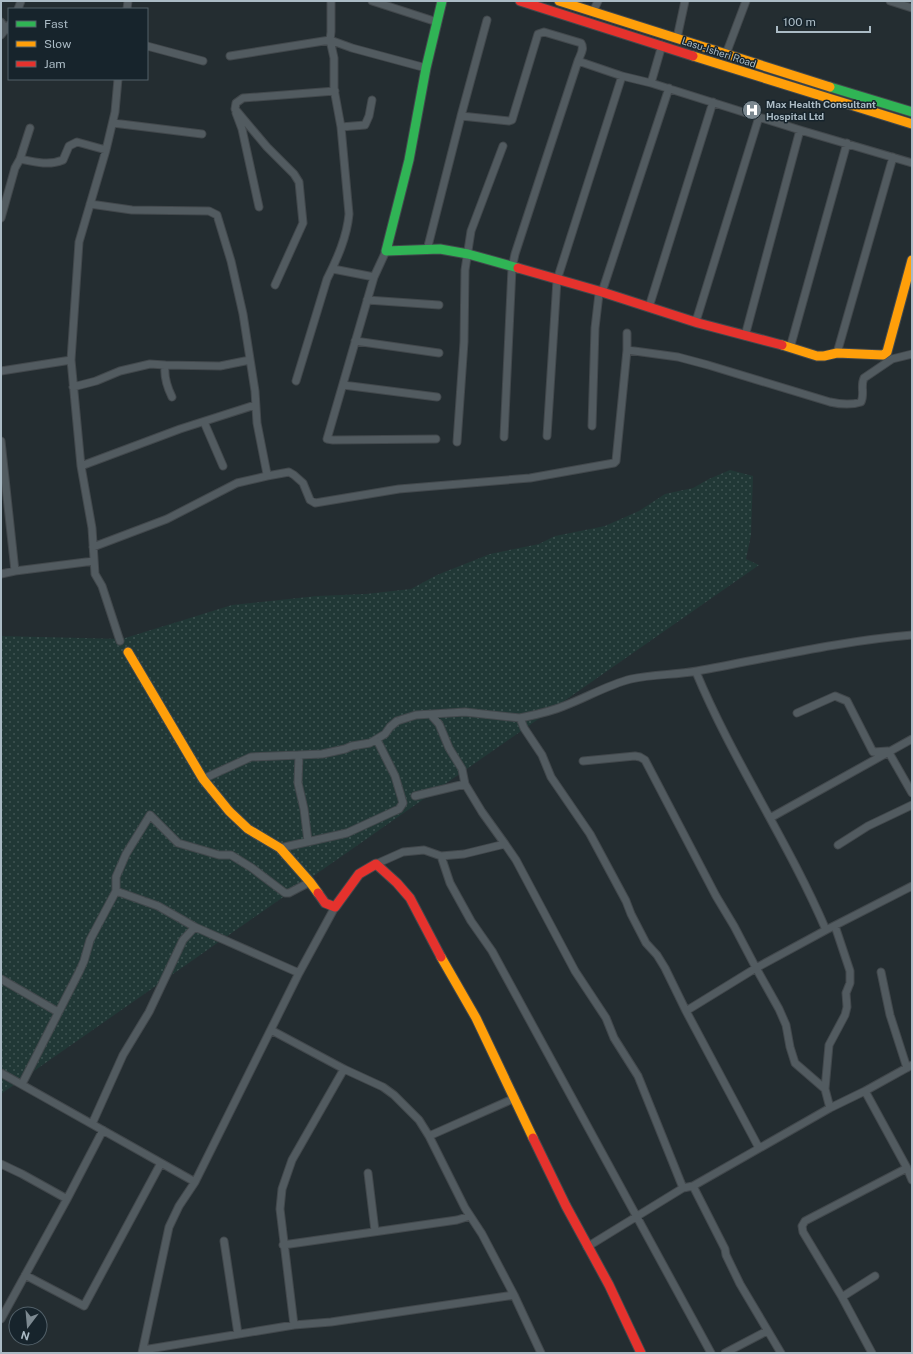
<svg xmlns="http://www.w3.org/2000/svg" width="913" height="1354" viewBox="0 0 913 1354" font-family="'Public Sans',sans-serif">
<defs>
<pattern id="grass-dots" width="8" height="8" patternUnits="userSpaceOnUse"><rect width="8" height="8" fill="#213836"/><path d="M2 2h.1M6 6h.1" fill="none" stroke="#3f5352" stroke-width="1.8" stroke-linecap="round"/></pattern>
</defs>
<rect width="100%" height="100%" fill="#242d31"/>
<path fill="url(#grass-dots)" d="M730 470 753 476 751 535 746 559 759 565 1 1094V636L122 639 232 605 317 596 366 594 411 589 437 575 490 554 539 544 555 536 605 526 639 511 665 494 693 488 709 479Z"/>
<g fill="none" stroke-linecap="round" stroke-linejoin="round">
<g stroke="#42484c" stroke-width="9">
<path id="street" d="M372 1 437 22
M890 1 912 8
M18 9 21 1
M127 9 128 1
M593 12 598 1
M1 22 6 30
M1 35 9 25
M677 38 685 1
M330 40 352 48 426 68
M662 45 651 83 800 130 912 163
M147 46 203 61
M726 54 746 1
M230 56 330 40 331 32V1
M118 79 115 112 106 150 79 242 71 360 81 466 92 528 95 574 102 586 120 641
M236 113 242 129 259 207
M461 116 487 20
M113 123 202 134
M341 127 365 125 369 116 372 100
M20 159 30 128
M90 204 132 210 209 211 217 215 231 261 243 314 255 391 257 423 267 474V476L237 483 167 519 93 547
M1 218 15 168 20 159C34 162 49 166 63 160L69 146 77 142 106 150
M427 250 461 116 509 121 512 120 538 34 544 32 581 43C585 49 580 55 578 61L622 76
M333 269 374 277 386 251
M374 277 327 439 333 440 436 439
M275 285 303 223 299 182 294 174 267 147 235 109 236 103 243 98 335 91
M602 292 669 88
M367 300 439 305
M649 307 713 102
M692 321 697 318 759 117
M745 336 800 130
M355 341 439 353
M790 348 847 143
M627 350 678 357 708 365 830 402C839 404 852 405 861 402 865 394 860 386 864 378L892 359 912 354
M837 353 893 157
M165 365 220 366 250 360
M1 371 71 360
M296 381 327 279C337 259 347 237 349 214L341 127 334 89V58L330 40
M343 385 437 397
M73 387 96 381 120 371 150 364 165 365C164 375 167 387 172 397
M204 422 223 466
M592 426 595 328 599 294 597 291
M547 436 557 280 622 76 651 83
M504 437 512 268 515 254 578 61
M1 441 15 571 1 574
M457 442 464 342 465 270 471 231 503 146
M81 466 180 429 255 405
M267 476 289 472 294 475 303 483 310 500 315 503 399 489 530 478 614 463 616 461 627 350V333
M15 571 94 561
M696 672C733 761 788 841 826 930
M797 713 835 696 847 701 873 752 888 751 912 793
M431 715 439 724 449 748 462 769 465 784 482 812 505 844
M520 718C534 715 550 712 564 706 586 698 607 685 631 679 653 674 675 675 697 671 769 658 840 641 912 635
M583 761 635 756 640 757 645 760 716 896 734 926 756 968 779 1009 786 1025 790 1047 795 1063 825 1089 830 1108
M203 779 251 757 299 755
M415 796 465 784
M770 818 912 739
M308 841 304 809 298 783 299 755 322 754 345 749 352 746 370 743 385 734 390 727 397 721 416 715 465 712 520 718 524 728 542 755 551 777 590 834 626 901 631 914 646 943 657 955 665 968 686 1011 759 1148
M838 845 868 826 912 805
M280 848 347 833 399 809 403 803 395 776 377 740
M441 856 450 883 471 921 492 951 711 1353
M376 864 403 852 424 850 441 856 464 854 505 844 516 860 575 971 606 1018 614 1038 638 1076 683 1188
M116 891 158 906 195 927 299 973
M881 972 890 1015 907 1068
M1 979 58 1012
M686 1011 756 968 826 930 912 886
M271 1030 344 1069 383 1087 394 1095 419 1120 429 1136 465 1208 482 1234 514 1295 541 1353
M1 1073 195 1182
M22 1084 79 972 84 961 90 940 116 891V877L126 854 150 815 178 843 219 855H231L252 868 285 893H289L310 882
M825 1089 829 1045 845 1015 847 1007 846 993 850 983V971L835 926
M865 1091 907 1168 912 1180
M92 1124 123 1055 149 1012 183 940 195 927
M429 1136 515 1098
M1 1164 22 1174 67 1199
M368 1173 375 1231
M693 1186 725 1249 726 1255 740 1284 781 1353
M224 1241 238 1334
M283 1245 457 1220 470 1216
M587 1247 683 1188 693 1186 830 1108 865 1091 912 1065
M25 1275 84 1306 161 1163
M842 1297 875 1276
M1 1319 67 1199 103 1130
M294 1325 280 1209 282 1189 292 1160 344 1069
M143 1350 294 1325 331 1322 514 1295
M142 1353 169 1227 179 1206 195 1182 299 973 335 907
M725 1353 767 1331
M872 1353 842 1297 803 1232 802 1226 805 1221 907 1168"/>
</g>
<g stroke="#42484c" stroke-width="11">
<path id="fast" d="M442 1 426 68 409 160 386 251 440 249 468 254 518 268
M830 87 912 112"/>
</g>
<g stroke="#42484c" stroke-width="11">
<path id="slow" d="M559 1 830 87
M693 56 912 124
M782 345 817 356H824L837 353 883 355 887 352 912 260
M128 652 203 779 229 811 248 829 280 848 310 882 318 893
M441 957 476 1018 533 1138"/>
</g>
<g stroke="#42484c" stroke-width="11">
<path id="jam" d="M520 1 693 56
M518 268 602 292 698 323 782 345
M318 893 325 903 335 907 359 874 376 864 397 883 410 898 441 957
M533 1138 566 1206 609 1285 641 1353"/>
</g>
<use href="#street" stroke="#525b60" stroke-width="7"/>
<use href="#fast" stroke="#30b455" stroke-width="9"/>
<use href="#slow" stroke="#ff9f0a" stroke-width="9"/>
<use href="#jam" stroke="#e5322d" stroke-width="9"/>
</g>
<defs>
<g id="hospital-disc" transform="scale(1)"><circle r="9.5" fill="#7c8991" stroke="#17242c"/><path d="M-5-5h3v3.5h4V-5h3V5h-3V1.5h-4V5h-3Z" fill="#fff"/></g>
</defs>
<g fill-rule="evenodd">
<use href="#hospital-disc" x="752" y="110"/>
</g>
<g text-anchor="middle" stroke-width="3" stroke-linejoin="round" paint-order="stroke">
<g font-size="10" fill="#abbbc5" stroke="#17242c">
<text transform="translate(719 52) rotate(18)" y="4">Lasu-Isheri Road</text>
</g>
<g font-size="10" font-weight="bold" fill="#abbbc5" stroke="#17242c" text-anchor="start">
<text x="766" y="108">Max Health Consultant<tspan x="766" dy="12">Hospital Ltd</tspan></text>
</g>
</g>
<rect width="913" height="1354" fill="none" stroke="#abbbc5" stroke-width="4"/>
<rect x="8" y="8" width="140" height="72" fill="#17242c" stroke="#526069"/>
<rect x="16" y="21" width="20" height="6" fill="#30b455" stroke="#526069"/>
<text x="44" y="28" font-size="12" fill="#abbbc5">Fast</text>
<rect x="16" y="41" width="20" height="6" fill="#ff9f0a" stroke="#526069"/>
<text x="44" y="48" font-size="12" fill="#abbbc5">Slow</text>
<rect x="16" y="61" width="20" height="6" fill="#e5322d" stroke="#526069"/>
<text x="44" y="68" font-size="12" fill="#abbbc5">Jam</text>
<g transform="translate(28 1326) rotate(196)"><circle r="19" fill="#17242c" stroke="#526069"/>
<path d="M0-3L7 15L0 10L-7 15Z" fill="#7c8991"/>
<text y="-6" font-size="11" font-weight="bold" text-anchor="middle" fill="#abbbc5">N</text>
</g>
<path d="M777 26v6h93v-6" fill="none" stroke="#abbbc5" stroke-width="2"/>
<text x="783" y="26" font-size="12" fill="#abbbc5" stroke="#17242c" stroke-width="3" paint-order="stroke">100 m</text>
</svg>
